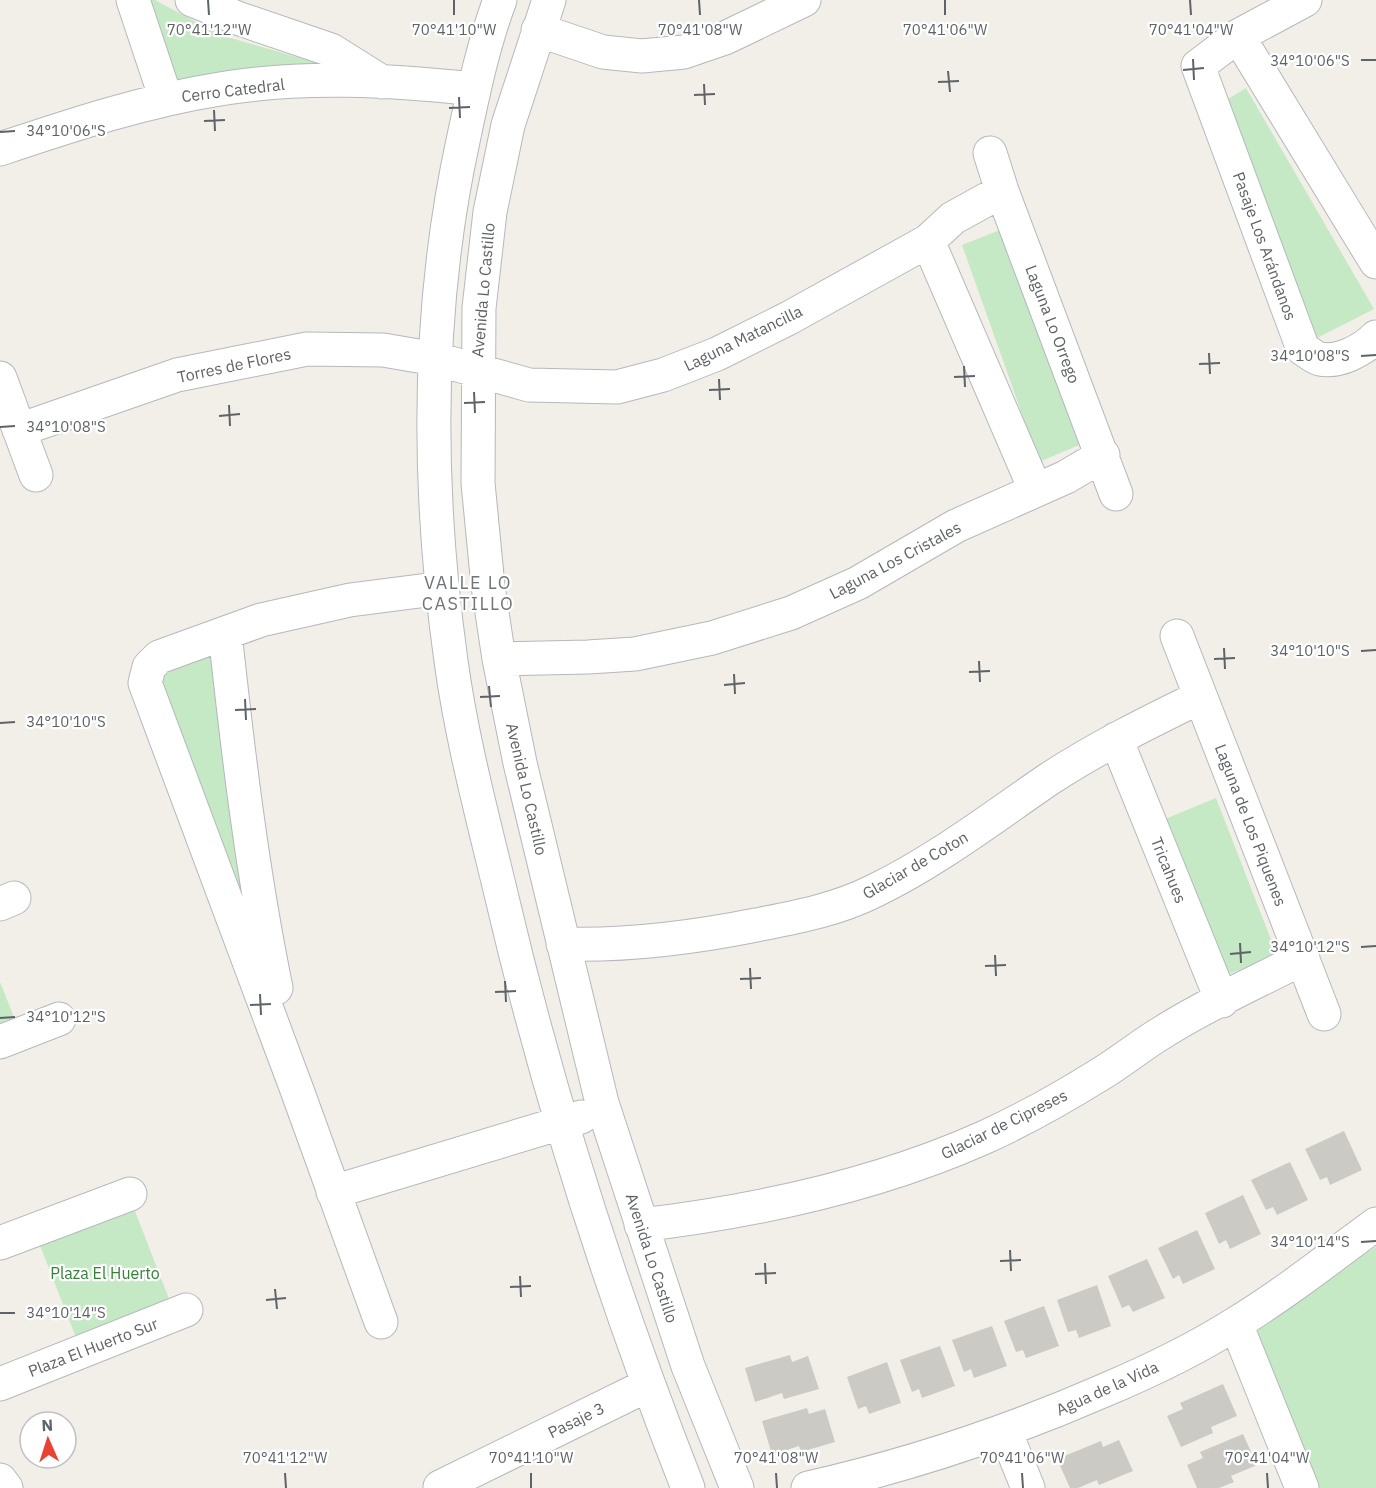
<svg xmlns="http://www.w3.org/2000/svg" width="1376" height="1488" viewBox="0 0 1376 1488" font-family="'IBM Plex Sans',sans-serif">
<rect width="100%" height="100%" fill="#f1efe8"/>
<path fill="#c5e8c5" d="M148 0H155L220 35 328 66 176 83Z
M1246 88 1374 309 1317 338 1225 101Z
M1000 230 1084 443 1039 462 962 245Z
M219 645 259 954 157 686 162 673Z
M1216 798 1277 955 1226 975 1165 819Z
M0 982 17 1025 0 1031Z
M133 1206 171 1304 77 1340 39 1243Z
M1376 1247V1488H1318L1257 1336 1261 1318Z"/>
<path fill="#cccac5" d="M1344 1131 1362 1170 1330 1185 1327 1177 1320 1180 1305 1149Z
M1290 1162 1308 1200 1277 1215 1273 1207 1266 1210 1251 1180Z
M1243 1195 1261 1234 1230 1249 1226 1240 1219 1244 1205 1213Z
M1197 1230 1215 1269 1183 1284 1179 1275 1173 1279 1158 1248Z
M1147 1259 1165 1298 1133 1312 1129 1305 1122 1308 1108 1276Z
M1097 1285 1111 1326 1079 1338 1076 1330 1068 1332 1057 1300Z
M1044 1306 1059 1346 1026 1358 1023 1350 1016 1352 1004 1321Z
M992 1326 1007 1366 974 1378 971 1369 964 1372 952 1340Z
M940 1346 955 1386 922 1398 919 1389 912 1392 900 1360Z
M790 1355 792 1362 808 1356 819 1389 784 1399 782 1393 755 1402 745 1368Z
M887 1362 901 1403 869 1414 866 1406 858 1409 847 1377Z
M1223 1384 1237 1416 1211 1427 1213 1433 1181 1447 1167 1416 1183 1409 1180 1403Z
M807 1408 809 1414 825 1409 835 1442 801 1452 799 1446 772 1455 762 1421Z
M1243 1434 1257 1465 1231 1476 1234 1482 1219 1488H1197L1187 1465 1203 1458 1200 1452Z
M1119 1440 1133 1471 1099 1485 1097 1480 1078 1488H1070L1057 1459 1101 1441 1103 1447Z"/>
<g fill="none" stroke-linecap="round" stroke-linejoin="round">
<g stroke="#b5b8bc" stroke-width="35">
<path id="minor" d="M133 0 166 99
M192 0 240 19 331 50 382 82
M500 0C483 45 473 94 463 141 426 311 427 489 451 661 462 742 484 822 503 902 550 1102 613 1297 688 1488
M549 0 508 125 490 212 479 308 478 483 488 586 499 659 520 763 602 1103 688 1366 737 1488
M1305 0 1238 36 1198 66 1303 349C1308 352 1315 358 1320 359 1339 363 1363 350 1376 337
M538 30 603 52 642 56 684 52 725 38 804 0
M1238 36 1376 262
M0 149C72 125 144 101 220 89 303 75 390 80 474 89
M990 153 1002 191 1116 494
M928 241 1035 489
M0 378 36 475
M19 430 177 375 307 349 383 350 436 359 529 385 617 387 663 375 717 354 789 318 928 241 953 218 1002 191
M225 633C238 752 252 871 276 988
M1177 636 1324 1014
M499 659 588 657 635 654 712 638 791 613 858 583 956 526 1066 477 1103 455
M1116 739 1222 1001
M0 904 14 898
M563 944C629 946 691 938 756 925 797 917 836 910 874 891 936 861 992 818 1049 779 1098 747 1149 722 1200 697
M0 1042 59 1019
M333 1192 581 1117
M641 1225C758 1211 875 1186 983 1138 1023 1120 1062 1098 1099 1075 1121 1062 1141 1045 1163 1032 1207 1004 1257 982 1303 958
M0 1243 130 1194
M381 1322 297 1090 145 683 149 667 159 657 261 620 350 600 443 588
M1236 1324 1302 1488
M0 1384 186 1310
M1005 1431 1028 1488
M0 1480 6 1488
M440 1487 648 1385
M808 1488C910 1465 1009 1432 1105 1390 1150 1371 1194 1350 1235 1324 1284 1294 1330 1258 1376 1224"/>
</g>
<use href="#minor" stroke="#fff" stroke-width="33"/>
</g>
<path fill="none" stroke="#5f6368" stroke-width="2" d="M208 0 209 15M454 0V15M699 0 700 15M945 0V15M1190 0 1191 15M1193 59 1194 80M1361 60H1376M1183 70 1204 68M948 71 950 92M938 82 959 81M704 84 705 105M694 95 715 94M459 97 460 118M449 108 470 107M214 110 215 131M204 121 225 120M0 132 15 131M1209 353 1210 374M1361 356 1376 355M1199 364 1220 363M964 366 965 387M954 377 975 376M719 379 720 400M709 390 730 389M474 392 475 413M464 403 485 402M229 405 230 426M219 416 240 414M0 427 15 426M1224 648 1225 669M1361 651 1376 650M1214 659 1235 658M979 661 980 682M969 672 990 671M734 674 735 694M724 685 745 683M489 686 491 707M480 697 500 696M245 699 246 720M235 710 256 709M0 723 15 722M1240 943 1241 963M1361 947 1376 946M1230 954 1251 952M995 955 996 976M985 966 1006 965M750 968 751 989M740 979 761 978M505 981 506 1002M495 992 516 991M260 994 261 1015M250 1005 271 1004M0 1018 15 1017M1361 1242 1376 1241M1010 1250 1011 1271M1000 1261 1021 1260M765 1263 766 1284M755 1274 776 1273M520 1276 521 1297M510 1287 531 1286M275 1289 277 1309M266 1300 286 1298M0 1313H15M285 1473 286 1488M531 1473V1488M776 1473 777 1488M1022 1473 1023 1488M1267 1473 1268 1488"/>
<g text-anchor="middle" stroke-width="4.5" stroke-linejoin="round" paint-order="stroke">
<g font-size="16" fill="#5f6368" stroke="#fff">
<text transform="translate(233 90) rotate(-7)" y="6">Cerro Catedral</text>
<text transform="translate(1265 246) rotate(70)" y="6">Pasaje Los Arándanos</text>
<text transform="translate(483 290) rotate(-85)" y="6">Avenida Lo Castillo</text>
<text transform="translate(1053 324) rotate(69)" y="6">Laguna Lo Orrego</text>
<text transform="translate(743 338) rotate(-26)" y="6">Laguna Matancilla</text>
<text transform="translate(234 365) rotate(-12)" y="6">Torres de Flores</text>
<text transform="translate(895 560) rotate(-28)" y="6">Laguna Los Cristales</text>
<text transform="translate(527 789) rotate(77)" y="6">Avenida Lo Castillo</text>
<text transform="translate(1251 825) rotate(69)" y="6">Laguna de Los Piquenes</text>
<text transform="translate(915 865) rotate(-30)" y="6">Glaciar de Coton</text>
<text transform="translate(1169 870) rotate(68)" y="6">Tricahues</text>
<text transform="translate(1004 1124) rotate(-26)" y="6">Glaciar de Cipreses</text>
<text transform="translate(652 1258) rotate(72)" y="6">Avenida Lo Castillo</text>
<text transform="translate(93 1347) rotate(-21)" y="6">Plaza El Huerto Sur</text>
<text transform="translate(1107 1388) rotate(-24)" y="6">Agua de la Vida</text>
<text transform="translate(576 1420) rotate(-26)" y="6">Pasaje 3</text>
</g>
<g font-size="16" fill="#348238" stroke="#fff">
<text x="105" y="1279">Plaza El Huerto</text>
</g>
<g font-size="18" letter-spacing="1.5" fill="#70757a" stroke="#fff">
<text x="468" y="589">VALLE LO<tspan x="468" dy="21">CASTILLO</tspan></text>
</g>
</g>
<g font-size="15" text-anchor="middle" fill="#5f6368" stroke="#fff" stroke-width="4.5" stroke-linejoin="round" paint-order="stroke">
<text x="209" y="35">70°41'12"W</text>
<text x="454" y="35">70°41'10"W</text>
<text x="700" y="35">70°41'08"W</text>
<text x="945" y="35">70°41'06"W</text>
<text x="1191" y="35">70°41'04"W</text>
<text x="1310" y="66">34°10'06"S</text>
<text x="66" y="136">34°10'06"S</text>
<text x="1310" y="361">34°10'08"S</text>
<text x="66" y="432">34°10'08"S</text>
<text x="1310" y="656">34°10'10"S</text>
<text x="66" y="727">34°10'10"S</text>
<text x="1310" y="952">34°10'12"S</text>
<text x="66" y="1022">34°10'12"S</text>
<text x="1310" y="1247">34°10'14"S</text>
<text x="66" y="1318">34°10'14"S</text>
<text x="285" y="1463">70°41'12"W</text>
<text x="531" y="1463">70°41'10"W</text>
<text x="776" y="1463">70°41'08"W</text>
<text x="1022" y="1463">70°41'06"W</text>
<text x="1267" y="1463">70°41'04"W</text>
</g>
<g transform="translate(48 1440) rotate(357)"><circle r="28" fill="#ffffff" stroke="#bfc1c3" stroke-width="1.5"/>
<path d="M0-4.5L10 22L0 15L-10 22Z" fill="#ea4335"/>
<text y="-9" font-size="16" font-weight="bold" text-anchor="middle" fill="#5f6368">N</text>
</g>
</svg>
